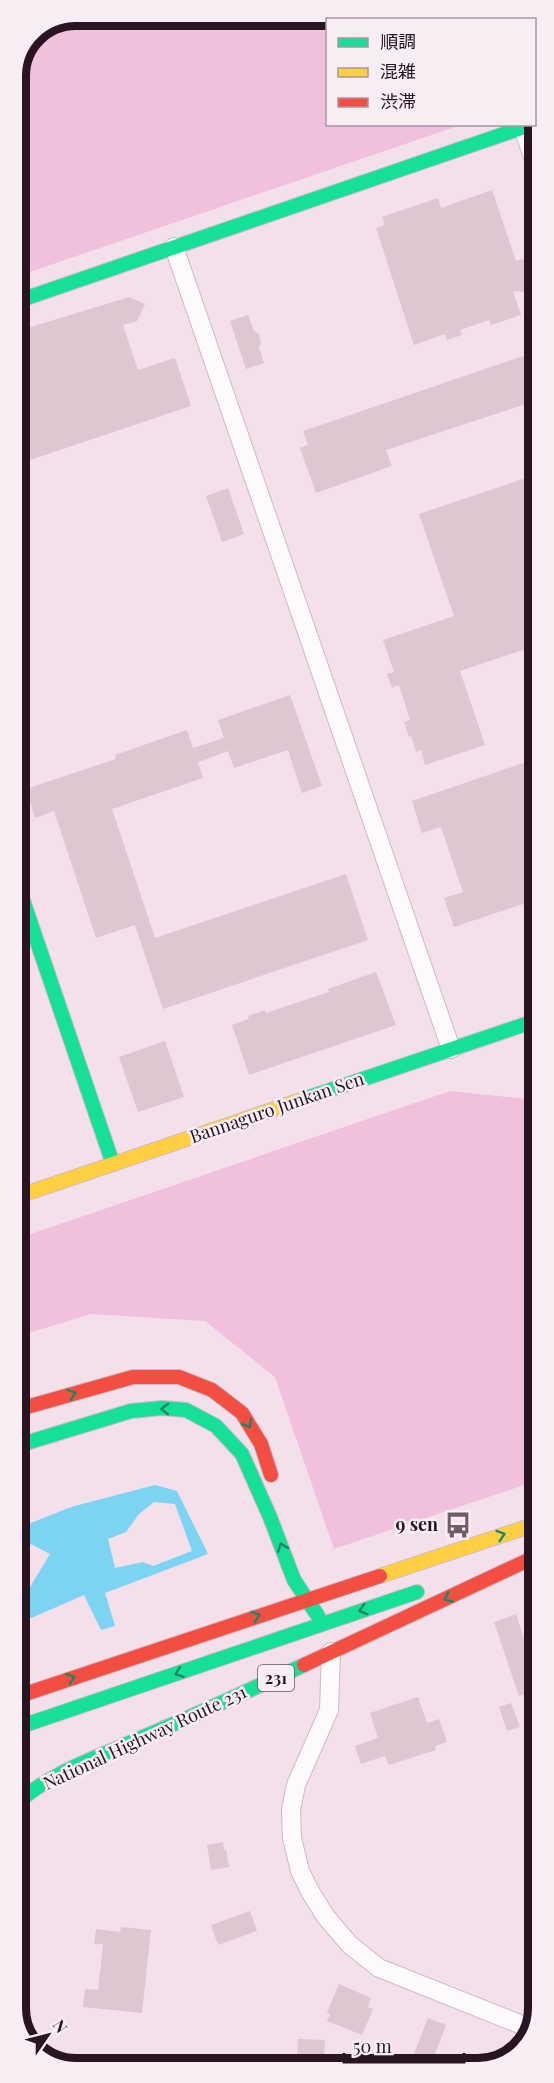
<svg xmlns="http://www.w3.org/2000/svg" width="554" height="2083" viewBox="0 0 554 2083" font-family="'Playfair Display','Noto Sans JP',serif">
<rect width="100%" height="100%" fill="#f3e0eb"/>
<path fill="#f0c0dd" d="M76 15H486L495 19 328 20V124L461 125 15 277V75L33 33Z
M450 1091 538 1100 539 1480 334 1549 275 1377 205 1321 91 1314 16 1337V1239Z"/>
<path fill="#7cd3f2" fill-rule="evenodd" d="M155 1485 177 1491 208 1554 105 1593 115 1626 101 1630 84 1595 22 1622 16 1623V1584L27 1592 50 1554 31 1544 16 1570V1529L71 1507ZM154 1502 175 1504 192 1551 153 1566 143 1562 115 1568 108 1539 126 1532 139 1514Z"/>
<path fill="#dec7d0" d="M492 190 516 261 526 258 538 294 513 291 521 315 491 325 489 320 460 330 462 335 447 340 445 334 414 345 376 228 385 225 382 217 438 198 441 208Z
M129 297 145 304 137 321 123 325 138 370 175 358 191 406 15 465V332Z
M248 315 254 331 259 334 261 342 259 347 264 363 246 369 230 321Z
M538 351V400L386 450 392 466 316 493 300 448 308 445 303 431Z
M538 474V645L460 671 485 745 425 765 421 750 416 752 411 736 409 737 404 722 410 720 399 685 392 688 387 674 394 672 383 640 454 616 419 514Z
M228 488 244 534 222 542 206 496Z
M290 695 322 786 302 793 288 750 234 768 228 751 198 762 203 778 112 809 155 938 346 874 368 940 163 1009 135 925 96 938 54 811 35 818 26 789 116 759 115 755 187 730 193 748 224 738 218 720Z
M538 758V899L454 927 444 898 463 892 441 827 422 833 412 801Z
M376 972 396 1025 249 1075 232 1025 249 1019 248 1016 265 1010 266 1013 329 992 328 989Z
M165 1041 184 1097 138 1112 119 1057Z
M516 1614 526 1645 531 1644 539 1665V1689L519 1696 494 1622Z
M418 1697 427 1723 439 1719 447 1742 435 1746 436 1750 389 1765 385 1756 361 1764 355 1746 378 1738 370 1713Z
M511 1703 520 1727 507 1731 499 1707Z
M223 1842 224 1850 226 1849 229 1867 211 1870 207 1845Z
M250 1911 257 1931 218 1945 211 1925Z
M121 1927 151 1930 142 2013 83 2007 85 1989 98 1990 103 1944H94L96 1929 120 1932Z
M339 1984 371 1998 368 2007 373 2009 362 2035 327 2021 330 2014 327 2012Z
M428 2018 446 2025 430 2067H409Z
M298 2039 325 2040 324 2056 297 2055Z"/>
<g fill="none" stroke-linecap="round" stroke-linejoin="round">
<g stroke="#ccbac5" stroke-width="20">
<path id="street" d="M523 128 538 171
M174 247 451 1049
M331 1652 329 1710 296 1785 291 1810 292 1838 300 1871 311 1893 326 1917 350 1945 379 1968 532 2029"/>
</g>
<g stroke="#ccbac5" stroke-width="16">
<path id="fast" d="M15 302 533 124
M16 880 113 1164
M304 1099 538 1020
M16 1446 131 1411 162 1408 186 1410 216 1426 242 1454 270 1517 294 1580 318 1616
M16 1728 417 1592
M16 1804C51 1772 99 1757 141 1738 196 1715 250 1690 304 1665"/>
</g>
<g stroke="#ccbac5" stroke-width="16">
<path id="slow" d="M16 1197 304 1099
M380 1576 539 1523"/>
</g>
<g stroke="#ccbac5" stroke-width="16">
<path id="jam" d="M16 1410 133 1377H179L212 1390 242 1413 261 1444 271 1475
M304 1665 539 1555
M16 1697 380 1576"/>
</g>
<use href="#street" stroke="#fdfafc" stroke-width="18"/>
<use href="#fast" stroke="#16e098" stroke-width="14"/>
<use href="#slow" stroke="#ffcf43" stroke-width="14"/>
<use href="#jam" stroke="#f24e42" stroke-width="14"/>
</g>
<defs><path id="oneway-chevron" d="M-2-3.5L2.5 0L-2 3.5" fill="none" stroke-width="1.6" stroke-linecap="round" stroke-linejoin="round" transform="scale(1.5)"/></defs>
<g stroke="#1f8563">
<use href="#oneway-chevron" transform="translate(72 1394) rotate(-16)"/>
<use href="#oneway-chevron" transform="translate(165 1409) rotate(-179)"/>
<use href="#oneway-chevron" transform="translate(248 1424) rotate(58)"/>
<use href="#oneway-chevron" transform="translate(501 1535) rotate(-18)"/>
<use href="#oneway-chevron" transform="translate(282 1547) rotate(-111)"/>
<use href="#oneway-chevron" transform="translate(448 1598) rotate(155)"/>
<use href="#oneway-chevron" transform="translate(363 1610) rotate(162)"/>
<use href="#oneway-chevron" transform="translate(256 1616) rotate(-18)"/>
<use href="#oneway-chevron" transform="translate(179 1673) rotate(161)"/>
<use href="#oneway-chevron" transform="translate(71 1678) rotate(-19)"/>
</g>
<defs>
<g id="bus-bare" transform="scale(2.07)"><path d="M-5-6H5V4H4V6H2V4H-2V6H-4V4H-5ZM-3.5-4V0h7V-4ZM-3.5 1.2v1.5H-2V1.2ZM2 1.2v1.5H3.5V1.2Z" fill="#705c68" stroke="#f9edf4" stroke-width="2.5" paint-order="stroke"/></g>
</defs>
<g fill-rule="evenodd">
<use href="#bus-bare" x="458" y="1525"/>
</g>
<g text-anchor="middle" stroke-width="5" stroke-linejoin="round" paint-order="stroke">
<rect fill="#f9edf4" stroke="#675661" stroke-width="1.5" x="258" y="1665" width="36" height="26" rx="4.5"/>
<g font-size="16" font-weight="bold" fill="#291522">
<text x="276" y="1684">231</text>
</g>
<g font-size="18" fill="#291522" stroke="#f9edf4">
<text transform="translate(277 1108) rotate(-19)" y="6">Bannaguro Junkan Sen</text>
<text transform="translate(145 1738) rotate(-25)" y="6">National Highway Route 231</text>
</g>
<g font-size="18" font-weight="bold" fill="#291522" stroke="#f9edf4" text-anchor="end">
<text x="438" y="1531">9 sen</text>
</g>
</g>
<path d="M0 0H554V2083H0ZM76 26H478A50 50 0 0 1 528 76V2008A50 50 0 0 1 478 2058H76A50 50 0 0 1 26 2008V76A50 50 0 0 1 76 26Z" fill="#f9edf4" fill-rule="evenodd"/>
<path fill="none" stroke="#291522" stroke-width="8" d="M76 26H478A50 50 0 0 1 528 76V2008A50 50 0 0 1 478 2058H76A50 50 0 0 1 26 2008V76A50 50 0 0 1 76 26Z"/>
<rect x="326" y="18" width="210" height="108" fill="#f9edf4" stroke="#a697a0" stroke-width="1.5"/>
<rect x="338" y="38" width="30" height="9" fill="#16e098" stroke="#a697a0" stroke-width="1.5"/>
<text x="380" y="48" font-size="18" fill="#291522">順調</text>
<rect x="338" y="68" width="30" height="9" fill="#ffcf43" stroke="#a697a0" stroke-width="1.5"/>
<text x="380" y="78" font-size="18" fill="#291522">混雑</text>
<rect x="338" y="98" width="30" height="9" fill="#f24e42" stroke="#a697a0" stroke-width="1.5"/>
<text x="380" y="108" font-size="18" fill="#291522">渋滞</text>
<g transform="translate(48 2035) rotate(55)" stroke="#f9edf4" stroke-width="4.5" paint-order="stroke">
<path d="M0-4.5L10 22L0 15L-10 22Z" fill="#291522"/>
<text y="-9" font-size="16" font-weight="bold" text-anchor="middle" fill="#291522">N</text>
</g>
<path d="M344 2053v9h120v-9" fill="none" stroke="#291522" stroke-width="3"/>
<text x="353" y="2053" font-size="18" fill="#291522" stroke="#f9edf4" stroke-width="4.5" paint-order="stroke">50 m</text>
</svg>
